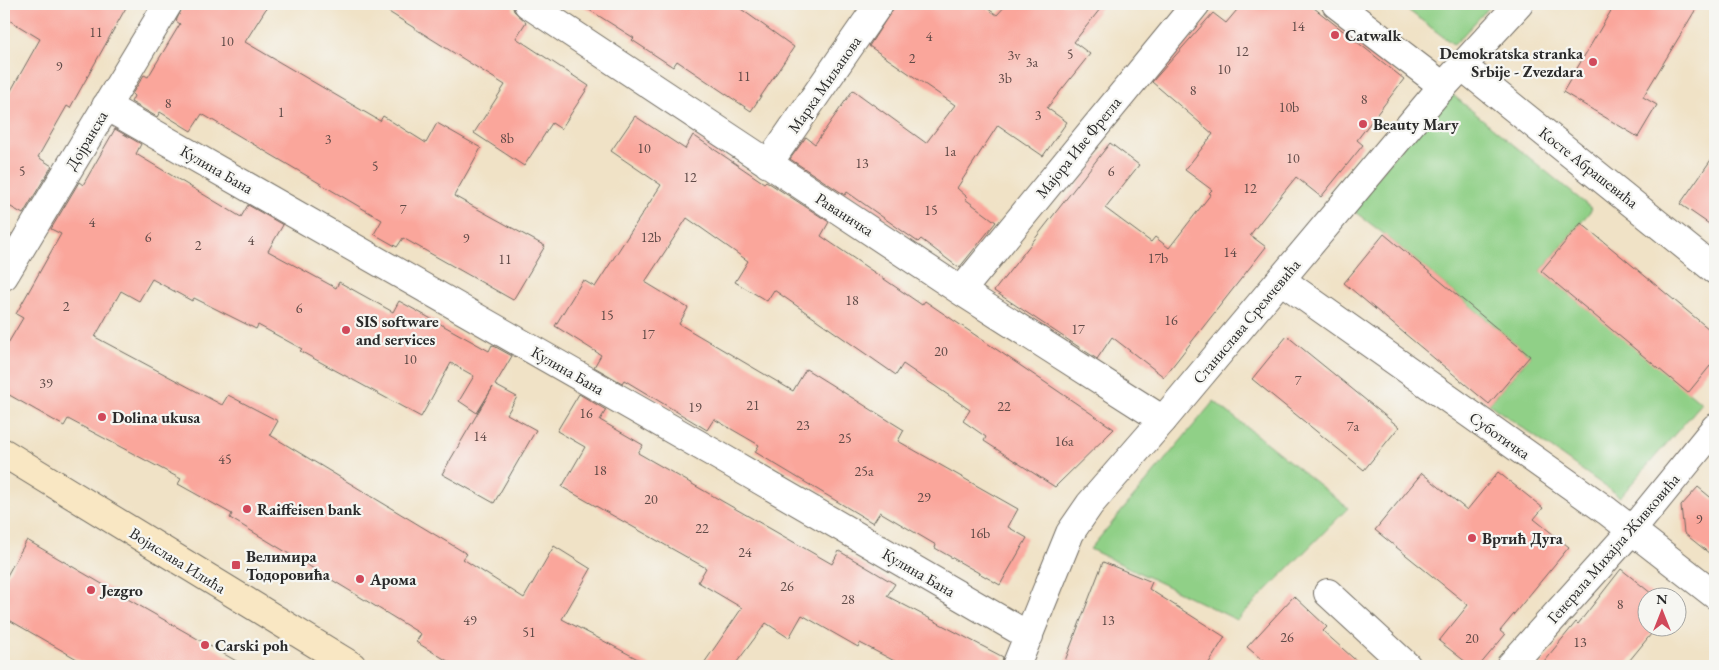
<svg xmlns="http://www.w3.org/2000/svg" width="1719" height="670" viewBox="0 0 1719 670" font-family="'EB Garamond',serif">
<rect width="100%" height="100%" fill="#f6f6f2"/>
<filter id="ink" filterUnits="userSpaceOnUse"><feTurbulence type="fractalNoise" baseFrequency=".02" numOctaves="2"/><feDisplacementMap in="SourceGraphic" scale="10" xChannelSelector="R" yChannelSelector="G"/><feConvolveMatrix kernelMatrix="1 2 1 2 8 2 1 2 1" color-interpolation-filters="sRGB"/></filter>
<filter id="wash" filterUnits="userSpaceOnUse"><feTurbulence type="fractalNoise" baseFrequency=".0096" numOctaves="4" result="noise"/><feDisplacementMap in="SourceGraphic" scale="20" xChannelSelector="R" yChannelSelector="G"/><feGaussianBlur stdDeviation="1.12" result="paint"/><feColorMatrix in="noise" values="0 0 0 0 0 0 0 0 0 0 0 0 0 0 0 0 0 1.4 0 .05"/><feComposite in="paint" operator="in"/></filter>
<g filter="url(#wash)">
<rect width="100%" height="100%" fill="#f0e2c6"/>
<path fill="#90d087" stroke="#5e7e59" d="M1400 4H1492L1454 45Z
M1448 91 1592 209 1541 271 1702 403 1620 497 1489 404 1530 356 1384 234 1351 209Z
M1214 401 1348 508 1237 620 1090 549Z"/>
<g id="blocks">
<path fill="#faa69b" d="M4 4H128L70 108 67 106 38 157 52 166 23 214 4 203V103L40 39 4 17Z
M184 4H269L245 42 380 121 383 116 426 143 437 123 481 148 454 196 545 246 513 300 403 238 397 247 374 234 382 220 202 114 191 131 160 112 157 117 131 102 134 96 132 94 144 75 148 77 180 24 176 21Z
M376 4H512L514 11 526 22 516 38 589 86 561 129 552 123 524 166 474 133 505 85Z
M580 4H734L794 47 751 111 677 61 673 67 632 40 634 38Z
M896 4H981L997 15 1007 4H1104L1074 42 1090 54 1047 108 1067 122 1043 156 998 125 957 188 967 197 965 199 996 222 959 268 921 239 918 242 847 192 845 195 790 159 806 137 815 144 853 90 926 143 955 105 869 46Z
M1242 4H1309L1404 79 1357 140 1363 145 1321 197 1296 177 1271 208 1250 235 1266 247 1164 377 1112 337 1097 359 994 291 1110 143 1139 165 1105 208 1151 242 1155 237 1169 248 1211 194 1209 193 1212 190 1185 170 1213 134 1152 82 1213 13 1226 23Z
M1615 4H1699L1643 97 1657 105 1638 137 1563 92Z
M635 116 685 149 693 135 764 183 766 181 829 222 821 236 922 305 925 301 1114 429 1055 487 984 441 986 437 963 421 970 410 903 364 896 375 774 290 767 301 735 282 748 261 687 218 645 282 688 308 679 324 793 391 806 369 904 430 898 441 1018 509 1008 527 1027 538 1000 585 935 548 936 545 880 512 873 523 755 452 759 445 714 419 707 430 624 380 622 383 594 367 601 355 555 326 583 280 595 287 661 185 611 151Z
M115 129 141 144 136 154 241 217 248 205 283 225 268 251 336 288 339 282 393 312 399 301 489 351 492 345 512 356 495 385 517 397 507 414 536 430 494 503 442 474 493 387 477 413 459 401 474 376 451 363 421 417 300 351 302 349 258 325 256 329 194 298 192 301 152 279 139 301 121 291 95 337 222 405 228 395 278 421 270 435 467 554 463 559 524 598 554 546 591 569 562 619 651 666H456L416 642 421 634 230 518 232 514 178 484 181 479 68 419 64 426 4 392V350L23 318 16 314 61 234 51 229 79 182 83 185Z
M1715 154V228L1680 204Z
M1581 223 1715 334V360L1688 393 1541 271Z
M1384 234 1530 356 1489 404 1344 283Z
M1287 336 1399 427 1364 470 1252 379Z
M579 394 606 410 600 420 643 445 638 453 832 564 839 551 895 584 887 596 1003 657 1001 666H904L860 643 858 647 802 615 789 638 766 623 734 666H702L742 608 698 582 706 568 562 487 585 447 557 431Z
M1498 472 1543 508 1534 519 1569 547 1500 631 1505 635 1479 666H1471L1439 641 1468 605 1375 530 1422 473 1467 510Z
M1698 487 1715 501V558L1684 533 1681 506Z
M27 540 126 598 245 666H89L4 617V581Z
M1103 562 1152 582 1149 589 1225 637 1207 666H1063Z
M1621 569 1657 598H1646V628H1656L1625 666H1540L1576 622 1578 624Z
M1294 596 1327 627 1323 631 1362 666H1269L1247 647Z"/>
</g>
</g>
<g filter="url(#ink)">
<use href="#blocks" fill-opacity="0" stroke="#706b61" stroke-width="1"/>
<g fill="none" stroke-linecap="round" stroke-linejoin="round">
<g stroke="#706b61" stroke-width="30">
<path id="minor" d="M528 4 961 291 1163 420
M1336 4 1443 86
M1462 66 1715 270
M106 106 724 459 1029 636
M768 164 879 4
M4 276 168 4
M1281 280 1607 511 1715 595
M961 291 1196 4
M1328 593 1407 666
M1510 666 1632 530 1715 428"/>
</g>
<g stroke="#706b61" stroke-width="30">
<path id="tertiary" d="M1016 666 1070 533 1090 504 1163 420 1436 94 1519 4"/>
</g>
<g stroke="#706b61" stroke-width="30">
<path id="secondary" d="M4 453 352 666"/>
</g>
<use href="#minor" stroke="#fff" stroke-width="28"/>
<use href="#tertiary" stroke="#fff" stroke-width="28"/>
<use href="#secondary" stroke="#f9e7c3" stroke-width="28"/>
</g>
</g>
<g fill="#d1495b" stroke="#f6f6f2" stroke-width="2">
<circle cx="1335" cy="35" r="5"/>
<circle cx="1593" cy="62" r="5"/>
<circle cx="1363" cy="124" r="5"/>
<circle cx="346" cy="330" r="5"/>
<circle cx="102" cy="417" r="5"/>
<circle cx="247" cy="509" r="5"/>
<circle cx="1472" cy="538" r="5"/>
<rect x="231" y="560" width="10" height="10" rx="2.5"/>
<circle cx="360" cy="579" r="5"/>
<circle cx="91" cy="590" r="5"/>
<circle cx="205" cy="645" r="5"/>
</g>
<g text-anchor="middle" stroke-width="4.5" stroke-linejoin="round" paint-order="stroke">
<g font-size="14" fill="#5f4a47">
<text x="1298" y="31">14</text>
<text x="96" y="37">11</text>
<text x="929" y="41">4</text>
<text x="227" y="46">10</text>
<text x="1242" y="56">12</text>
<text x="1070" y="59">5</text>
<text x="1014" y="60">3v</text>
<text x="912" y="63">2</text>
<text x="1032" y="67">3a</text>
<text x="59" y="71">9</text>
<text x="1224" y="74">10</text>
<text x="744" y="81">11</text>
<text x="1005" y="83">3b</text>
<text x="1193" y="95">8</text>
<text x="1364" y="104">8</text>
<text x="168" y="108">8</text>
<text x="1289" y="112">10b</text>
<text x="281" y="117">1</text>
<text x="1038" y="120">3</text>
<text x="507" y="143">8b</text>
<text x="328" y="144">3</text>
<text x="644" y="153">10</text>
<text x="950" y="156">1a</text>
<text x="1293" y="163">10</text>
<text x="862" y="168">13</text>
<text x="375" y="171">5</text>
<text x="22" y="176">5</text>
<text x="1111" y="176">6</text>
<text x="690" y="182">12</text>
<text x="1250" y="193">12</text>
<text x="403" y="214">7</text>
<text x="931" y="215">15</text>
<text x="92" y="227">4</text>
<text x="148" y="242">6</text>
<text x="651" y="242">12b</text>
<text x="466" y="243">9</text>
<text x="251" y="245">4</text>
<text x="198" y="250">2</text>
<text x="1230" y="257">14</text>
<text x="1158" y="263">17b</text>
<text x="505" y="264">11</text>
<text x="852" y="305">18</text>
<text x="66" y="311">2</text>
<text x="299" y="313">6</text>
<text x="607" y="320">15</text>
<text x="1171" y="325">16</text>
<text x="1078" y="334">17</text>
<text x="648" y="339">17</text>
<text x="941" y="356">20</text>
<text x="410" y="364">10</text>
<text x="1298" y="385">7</text>
<text x="46" y="388">39</text>
<text x="753" y="410">21</text>
<text x="1004" y="411">22</text>
<text x="695" y="412">19</text>
<text x="586" y="418">16</text>
<text x="803" y="430">23</text>
<text x="1353" y="431">7a</text>
<text x="480" y="441">14</text>
<text x="845" y="443">25</text>
<text x="1064" y="446">16a</text>
<text x="225" y="464">45</text>
<text x="600" y="475">18</text>
<text x="864" y="476">25a</text>
<text x="924" y="502">29</text>
<text x="651" y="504">20</text>
<text x="1699" y="524">9</text>
<text x="702" y="533">22</text>
<text x="980" y="538">16b</text>
<text x="745" y="557">24</text>
<text x="787" y="591">26</text>
<text x="848" y="604">28</text>
<text x="1620" y="609">8</text>
<text x="470" y="625">49</text>
<text x="1108" y="625">13</text>
<text x="529" y="637">51</text>
<text x="1287" y="642">26</text>
<text x="1472" y="643">20</text>
<text x="1580" y="647">13</text>
</g>
<g font-size="16" font-weight="bold" fill="#2b2b2b" stroke="#f6f6f2" text-anchor="start">
<text x="1345" y="41">Catwalk</text>
<text x="1583" y="59" text-anchor="end">Demokratska stranka<tspan x="1583" dy="18">Srbije - Zvezdara</tspan></text>
<text x="1373" y="130">Beauty Mary</text>
<text x="356" y="327">SIS software<tspan x="356" dy="18">and services</tspan></text>
<text x="112" y="423">Dolina ukusa</text>
<text x="257" y="515">Raiffeisen bank</text>
<text x="1482" y="544">Вртић Дуга</text>
<text x="246" y="562">Велимира<tspan x="246" dy="18">Тодоровића</tspan></text>
<text x="370" y="585">Арома</text>
<text x="101" y="596">Jezgro</text>
<text x="215" y="651">Carski poh</text>
</g>
<g font-size="16" fill="#2b2b2b" stroke="#f6f6f2">
<text transform="translate(824 84) rotate(-55)" y="6">Марка Миљанова</text>
<text transform="translate(86 140) rotate(-59)" y="6">Дојранска</text>
<text transform="translate(1078 147) rotate(-51)" y="6">Мајора Иве Фрегла</text>
<text transform="translate(1589 167) rotate(38)" y="6">Косте Абрашевића</text>
<text transform="translate(217 169) rotate(30)" y="6">Кулина Бана</text>
<text transform="translate(845 214) rotate(33)" y="6">Раваничка</text>
<text transform="translate(1246 321) rotate(-50)" y="6">Станислава Сремчевића</text>
<text transform="translate(568 370) rotate(30)" y="6">Кулина Бана</text>
<text transform="translate(1500 435) rotate(35)" y="6">Суботичка</text>
<text transform="translate(1613 548) rotate(-49)" y="6">Генерала Михајла Живковића</text>
<text transform="translate(178 560) rotate(32)" y="6">Војислава Илића</text>
<text transform="translate(919 572) rotate(30)" y="6">Кулина Бана</text>
</g>
</g>
<rect width="1719" height="670" fill="none" stroke="#f6f6f2" stroke-width="20"/>
<g transform="translate(1662 612)"><circle r="24" fill="#f6f6f2" stroke="#a5a5a2"/>
<path d="M0-4L9 19L0 12L-9 19Z" fill="#d1495b"/>
<text y="-8" font-size="14" font-weight="bold" text-anchor="middle" fill="#2b2b2b">N</text>
</g>
</svg>
